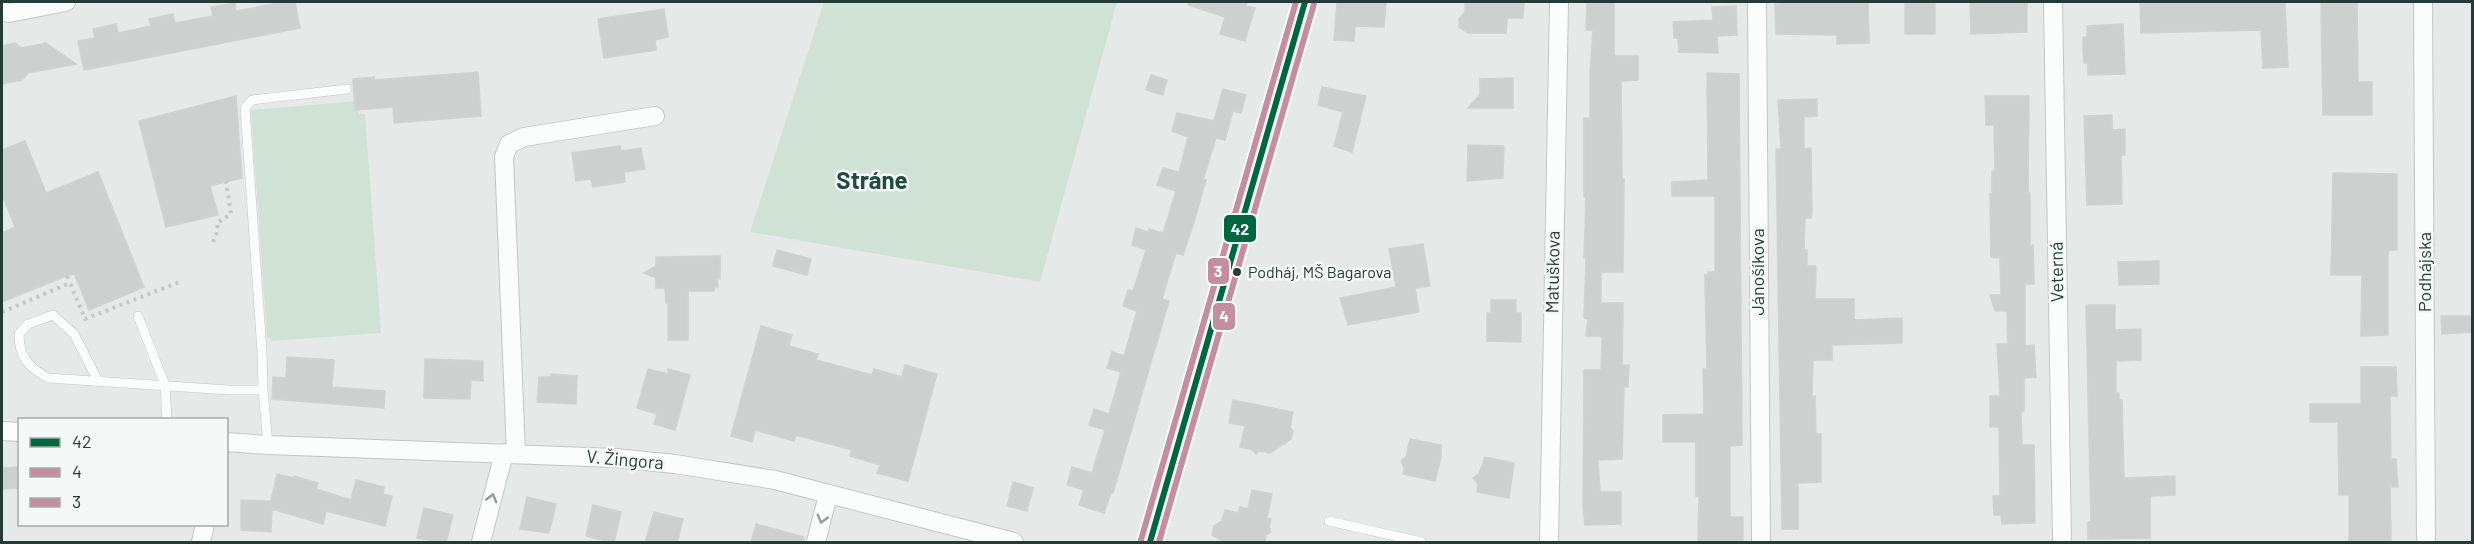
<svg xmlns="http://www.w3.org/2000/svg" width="2474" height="544" viewBox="0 0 2474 544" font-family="Barlow,sans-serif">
<rect width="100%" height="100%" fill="#e5eae8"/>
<path fill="#d0e2d5" d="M824 2H1117L1040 282 750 232Z
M358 101 359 114H365L381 333 271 341V338H267L251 110Z"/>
<path fill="#ccd1cf" stroke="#ced3d1" stroke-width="1.5" d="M273 2H295L300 28 84 70 78 41 95 38 93 29 116 24 118 33 151 26 149 19 173 14 175 23 213 16 211 7 235 3 236 11 273 4Z
M1189 2H1247L1246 6 1255 8 1245 41 1220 34 1225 17 1188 5Z
M1337 2H1386L1384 27 1355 26 1354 41 1334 40Z
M1465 2H1524L1523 18H1507L1506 33H1468L1459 27V19L1465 12Z
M1587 2H1614V56H1638V80L1621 81 1622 179H1624L1623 272H1601V303H1623L1622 365H1629L1628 387H1624L1622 459 1598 460 1600 492H1621V524L1585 525 1583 508 1584 370H1601L1602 336H1586L1588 319 1584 318 1586 258H1584L1586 197H1584V118H1590V73L1593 30H1586Z
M1813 2H1868L1869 43 1837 44V35L1776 34 1775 4Z
M1935 2V34H1905V3Z
M1970 2H2027V32L1971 34Z
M2140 2H2285L2288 67 2263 68 2261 30 2141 33Z
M2321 2H2357L2358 82H2372V115H2323Z
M1736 6 1737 35 1717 36 1718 53 1679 52 1678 38H1674L1673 22 1713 20 1712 7Z
M664 9 668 37 655 40 656 50 604 58 598 19Z
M2123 24 2125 74 2088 75V63H2084L2083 50V37H2087V26Z
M15 43 22 48 46 43 76 64 28 73 22 80 2 84V46Z
M478 72 481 116 394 123 393 107 355 110 353 79 374 77V80Z
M1707 73 1739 74 1742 445 1730 446V517H1743V543H1698L1699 496H1696V442H1663V415L1704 414 1703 369H1707L1705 275H1708V272H1715V196H1672V182L1708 180Z
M1151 75 1167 80 1163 95 1146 90Z
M1513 78V108H1468L1480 95V79Z
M1322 87 1366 96 1352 152 1334 146 1343 112 1318 105Z
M1223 89 1246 95 1241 113 1233 111 1225 140 1216 138 1203 180H1206L1194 222 1183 255 1176 253 1162 299 1169 301 1113 493H1111L1104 513 1079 505 1084 490 1067 485 1072 467 1092 473 1105 430 1089 425 1094 409 1109 414 1121 372 1107 368 1112 352 1124 356 1137 311 1123 306 1128 290 1133 291 1146 250 1132 245 1136 228 1148 232 1149 229 1163 233 1176 191 1157 185 1163 168 1179 172 1188 137 1172 131 1177 113 1214 121Z
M236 96 242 178 210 186 218 215 166 227 139 121Z
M1985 96H2029L2028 193H2030V246L2033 245 2034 284H2025V346L2034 345 2036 377 2024 378V411L2021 412 2022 445H2034L2035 523 2002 524 2001 515H1994L1993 496H2000L1999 427H1990V396H2000L1997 344H2008L2007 311H1995L1990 295H2001L2000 258 1991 257 1990 194H1992V171H1995L1994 125H1986Z
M1817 99V116L1804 117V149L1811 148 1812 213 1811 218H1805L1804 250H1807V266H1816L1815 299H1854V320L1902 318V343L1832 345V360H1813L1812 397 1815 396 1816 434H1821V482L1798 483V529H1782L1776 149H1781L1778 100Z
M2112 115V130L2125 129V155H2121L2122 204 2087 205 2084 116Z
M25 141 46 193 98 172 144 287 89 310 74 273 2 302V233L15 227 2 194V150Z
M1468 145 1504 146 1503 178 1467 181Z
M620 146 621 151 641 148 645 169 624 172 625 182 593 187 591 179 576 181 572 153Z
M2333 173 2397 174V250H2388V335L2361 336 2362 275H2331Z
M1423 244 1430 286 1415 288 1419 312 1348 325 1340 298 1396 287 1389 249Z
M777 250 811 259 807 275 773 266Z
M720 256V279H717L718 287H714V291H688V340H668V303H666L665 288H656V278L644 273 656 266V257Z
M2159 261V284L2119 285 2118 262Z
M1491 300H1516V313H1521V342L1487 341V313H1491Z
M2086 305H2115V330L2141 329V360L2116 361V393H2119V400H2122L2124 478 2175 476V495L2150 496V538L2088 539V522H2091Z
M2441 316H2472V332L2442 334Z
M761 326 792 335 789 346 818 354 816 360 872 375 874 369 902 377 905 365 937 374 908 481 877 473 880 465 850 456 852 450 796 435 794 441 755 430 752 442 731 436Z
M287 357 334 360 332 387 385 391 384 408 272 399 273 377 286 378Z
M425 359 483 361V381L471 380 470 399 424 398Z
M2361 367H2396L2397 396H2390L2391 459H2396L2398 487H2390L2391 543H2349V495H2339L2338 422H2310V404H2361Z
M648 369 668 374V369L690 375 675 430 654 424 657 414 637 408Z
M551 374 577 376 576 404 537 402 539 377H551Z
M1233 400 1293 412 1290 427 1293 431 1291 439 1270 453 1259 451 1256 454 1252 450 1240 447 1245 426 1229 423Z
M1410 439 1441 445V457L1435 481 1403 474 1404 468 1401 461 1406 457Z
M1485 457 1514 463 1509 498 1477 492 1478 484 1473 478 1479 474Z
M20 467V488L2 489V468Z
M277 474 294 478V476L318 483 316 489 351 500 356 480 384 487 383 494 392 496 385 526 326 511 323 524 272 509 271 532 241 530V500L271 501Z
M1013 482 1033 488 1027 511 1007 506Z
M1252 490 1272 494 1267 518 1271 519 1269 527 1271 532 1266 535 1265 543H1227L1212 535 1214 526 1222 521 1225 510 1238 513 1240 507 1248 509Z
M527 497 556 504 549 533 520 529Z
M593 505 621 512 614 543 586 536Z
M424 508 453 515 446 543 417 538Z
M654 512 683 519 677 543H645Z
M756 524 804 537 803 543H751Z"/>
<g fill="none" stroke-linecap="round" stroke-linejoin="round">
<g stroke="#c2c7c5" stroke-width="10">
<path id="lane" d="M138 316 165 385 167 420
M98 381 74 334 53 315 28 324 19 334C19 357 28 367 48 378L229 390H263L268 445
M263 390 262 351 245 108 252 100 347 89
M1329 521 1421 542"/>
</g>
<g stroke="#c2c7c5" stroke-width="20">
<path id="street" d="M1757 2 1761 542
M2053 2 2062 542
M2423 2 2426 542
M2 11 9 13 66 2
M2 431 20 432
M226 442 268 445 615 458 675 464 775 480 1014 542
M516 454 504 157 509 144 524 137 655 116
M201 542 205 524
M481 542 504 453
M816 542 828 495
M1150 542 1305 2
M1549 542 1559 2"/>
</g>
<path stroke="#c2cac6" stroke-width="4" stroke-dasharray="3 4.5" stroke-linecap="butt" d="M2 199 3 198
M213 242 218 230 217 223 231 214 226 182
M67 276 70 283
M2 312 70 283 85 319 182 281"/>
<use href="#lane" stroke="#fbfcfc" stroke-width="9"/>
<use href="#street" stroke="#fbfcfc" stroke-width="18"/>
<g stroke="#f4f8f6" stroke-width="10">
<path id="bus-1" d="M1150 542 1305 2"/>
</g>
<g stroke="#f4f8f6" stroke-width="10">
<path id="bus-2" d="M1159 542 1314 4"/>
</g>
<g stroke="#f4f8f6" stroke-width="10">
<path id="bus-3" d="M1141 540 1296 2"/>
</g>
<use href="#bus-1" stroke="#006740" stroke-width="6"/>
<use href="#bus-2" stroke="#c48ea1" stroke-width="6"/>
<use href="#bus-3" stroke="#c48ea1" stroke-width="6"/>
</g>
<defs><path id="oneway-chevron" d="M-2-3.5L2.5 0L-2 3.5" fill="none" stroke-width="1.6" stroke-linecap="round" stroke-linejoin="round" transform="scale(1.5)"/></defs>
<g stroke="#909c98">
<use href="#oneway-chevron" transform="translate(492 498) rotate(-75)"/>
<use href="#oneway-chevron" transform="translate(822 519) rotate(105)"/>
</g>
<circle fill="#243c35" stroke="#f4f8f6" stroke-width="2" cx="1237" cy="272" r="5"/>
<g text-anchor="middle" stroke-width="5" stroke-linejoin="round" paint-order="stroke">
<g font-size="16" fill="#243c35" stroke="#f4f8f6" text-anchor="start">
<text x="1248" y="278">Podháj, MŠ Bagarova</text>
</g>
<g font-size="18" fill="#243c35" stroke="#f4f8f6">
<text transform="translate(1553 272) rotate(-89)" y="6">Matuškova</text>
<text transform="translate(1758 272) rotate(-90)" y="6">Jánošíkova</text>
<text transform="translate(2057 272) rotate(-91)" y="6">Veterná</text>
<text transform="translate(2425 272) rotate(-90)" y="6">Podhájska</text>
<text transform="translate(625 460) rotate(5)" y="6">V. Žingora</text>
</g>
<g font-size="24" font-weight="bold" fill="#224c41" stroke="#f4f8f6">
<text x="872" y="189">Stráne</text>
</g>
</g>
<g stroke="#f4f8f6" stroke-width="2">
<rect x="1223" y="214" width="34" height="29" rx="6" fill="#006740"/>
<rect x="1207" y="257" width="23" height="28" rx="6" fill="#c48ea1"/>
<rect x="1212" y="302" width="24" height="29" rx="6" fill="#c48ea1"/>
</g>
<g font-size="16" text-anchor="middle" font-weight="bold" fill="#fff">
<text x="1240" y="235">42</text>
<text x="1218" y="277">3</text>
<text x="1224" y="322">4</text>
</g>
<rect width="2474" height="544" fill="none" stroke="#243c35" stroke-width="6"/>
<rect x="18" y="418" width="210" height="108" fill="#f4f8f6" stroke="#a1ada9" stroke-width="1.5"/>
<rect x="30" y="438" width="30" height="9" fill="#006740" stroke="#a1ada9" stroke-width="1.5"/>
<text x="72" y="448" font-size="18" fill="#243c35">42</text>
<rect x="30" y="468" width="30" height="9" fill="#c48ea1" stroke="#a1ada9" stroke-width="1.5"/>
<text x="72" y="478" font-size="18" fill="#243c35">4</text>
<rect x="30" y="498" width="30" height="9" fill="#c48ea1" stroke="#a1ada9" stroke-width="1.5"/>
<text x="72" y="508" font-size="18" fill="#243c35">3</text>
</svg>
